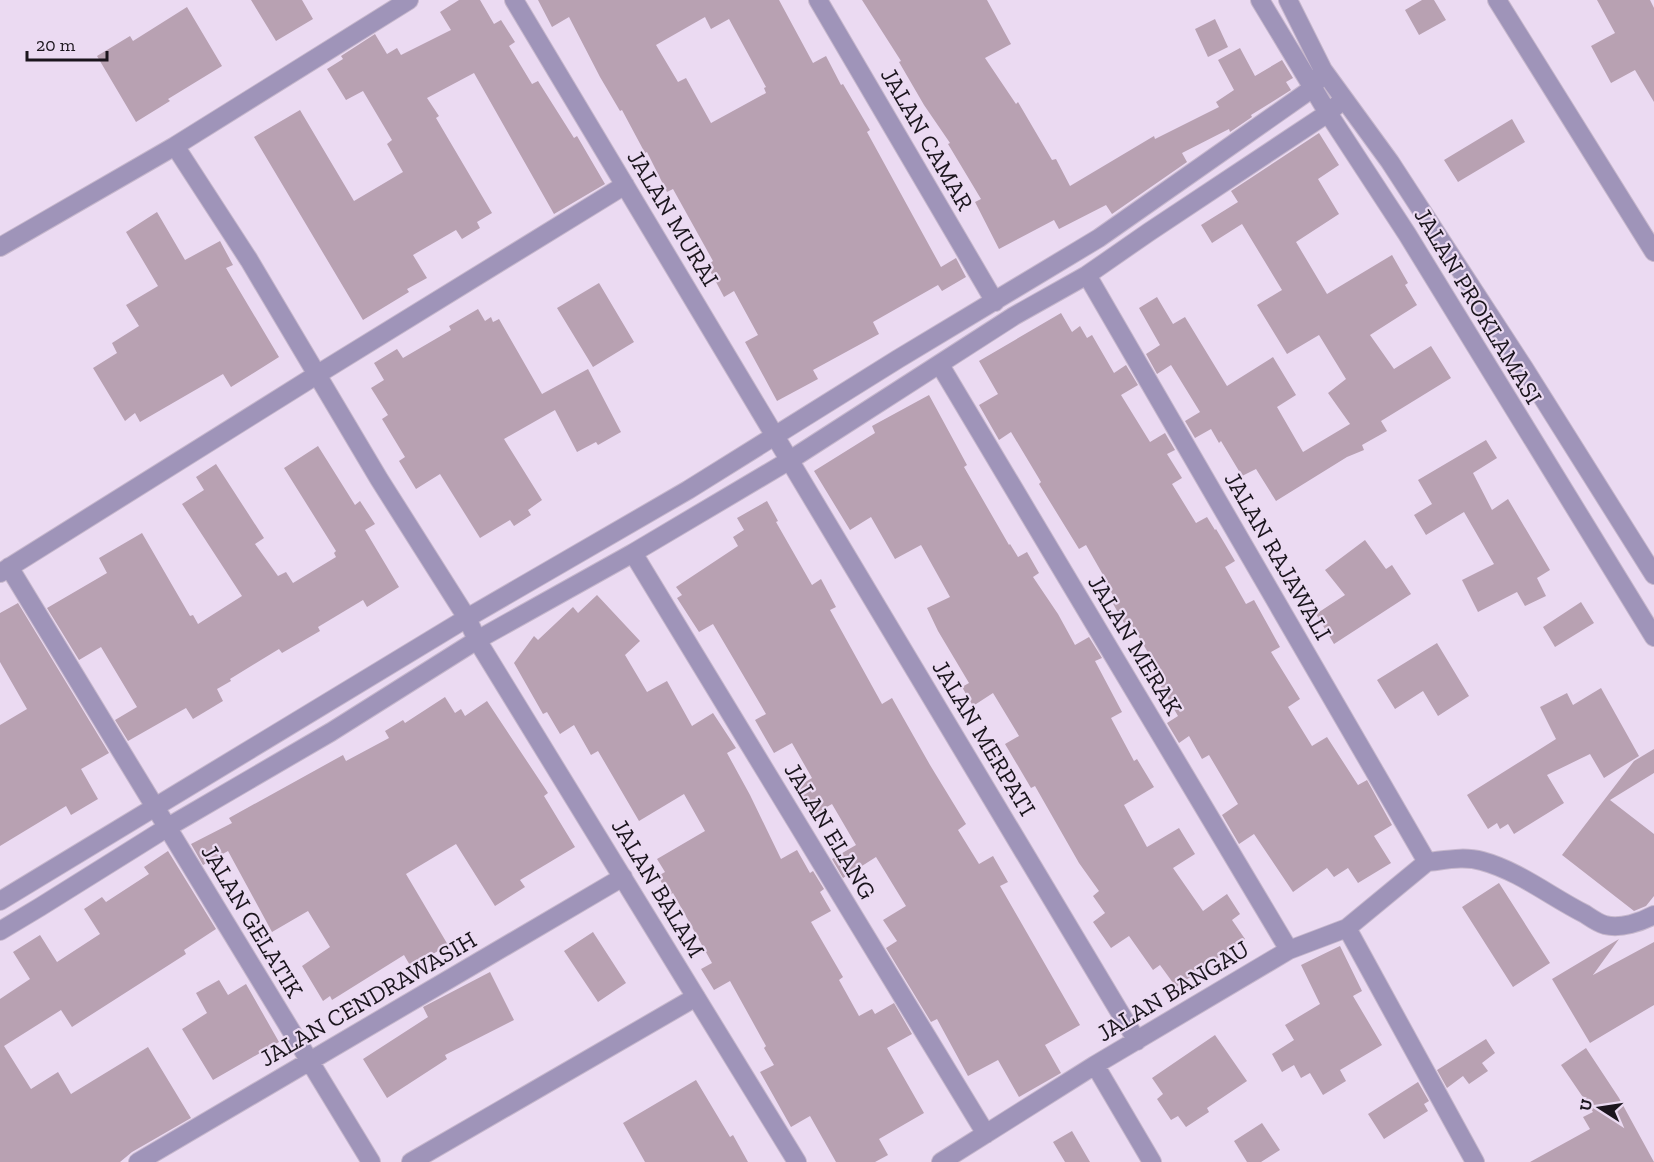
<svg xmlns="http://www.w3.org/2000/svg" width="1654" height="1162" viewBox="0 0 1654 1162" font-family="'Zilla Slab',serif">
<rect width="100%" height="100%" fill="#ebdaf2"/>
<path fill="#b8a1b2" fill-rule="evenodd" d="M251 0H302L313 19 276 41Z
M459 0H480L494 24 501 20 515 42 509 46 532 84 538 81 574 138 577 136 605 184 554 214 474 73 427 98 439 116 436 118 492 213 477 222 480 228 462 239 456 230 413 255 427 278 407 289 409 292 363 320 254 137 300 110 354 201 403 172 387 144 392 140 363 91 346 100 327 69 343 59 341 56 375 34 387 54 397 48 401 55 451 30 440 12Z
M538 0H779L813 63 826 56 841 85 843 84 870 130 867 132 941 267 956 258 966 277 942 291 938 285 873 322 879 334 813 370 818 379 777 401 745 342 758 335 734 291 724 297 707 265 713 261 673 189 667 192 647 152 645 153 622 110 620 111 600 77 569 17 552 27ZM705 17 711 29 729 19 766 87 764 88 766 93 711 123 686 78 678 82 656 45Z
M862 0H987L1011 44 985 58 1016 104 1018 102 1052 160 1056 159 1070 186 1154 136 1155 139 1219 107 1216 102 1234 90 1218 60 1240 48 1255 76 1282 60 1293 78 1286 82 1291 90 1251 115 1252 117 1230 132 1229 129 1182 153 1187 162 1112 214 1106 205 1059 229 1054 220 999 249 975 202 981 199 948 144 950 143 924 105 899 62 901 61Z
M1422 0H1434L1446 20 1419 35 1405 10Z
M1597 0H1650L1654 8V102L1635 70 1611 83 1591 46 1615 33Z
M187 7 222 66 168 99 170 101 136 122 97 56 130 36 133 41Z
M1215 19 1228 47 1208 57 1195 29Z
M1512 119 1525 142 1458 182 1444 160Z
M1319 133 1339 165 1318 179 1339 214 1296 242 1327 294 1392 255 1408 283 1405 285 1417 305 1370 335 1394 369 1431 346 1451 378 1381 421 1387 431 1362 445 1364 450 1347 457 1276 501 1256 469 1242 476 1221 441 1219 443 1211 429 1195 438 1185 421 1200 412 1171 365 1157 374 1146 354 1160 345 1139 308 1157 297 1173 324 1185 317 1227 386 1273 357 1296 395 1277 407 1303 452 1350 424 1328 393 1346 379 1319 335 1287 354 1257 305 1282 290 1242 224 1212 243 1201 225 1238 202 1231 191Z
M157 212 185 260 220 241 233 265 226 268 279 357 231 387 223 374 140 422 135 413 125 421 93 368 117 353 112 343 139 326 126 305 158 286 126 232Z
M599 283 634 342 593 367 557 308Z
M478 309 485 321 491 317 493 322 499 319 542 394 588 369 621 432 598 445 596 442 577 452 555 410 504 439 542 500 528 510 531 515 514 526 510 520 480 538 440 474 416 489 399 461 405 457 382 419 388 415 371 388 384 380 374 363 397 349 403 358 451 330 449 326Z
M1061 313 1072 332 1080 326 1087 338 1092 335 1114 373 1126 365 1138 385 1121 395 1150 442 1165 433 1175 450 1167 454 1182 478 1172 484 1196 523 1207 517 1215 530 1216 529 1235 561 1225 567 1246 604 1254 600 1280 647 1271 652 1300 699 1288 707 1312 746 1327 737 1358 785 1367 780 1392 825 1374 836 1391 863 1358 883 1348 868 1334 877 1327 868 1293 892 1254 834 1239 844 1222 815 1238 804 1209 755 1202 759 1189 736 1179 743 1167 723 1178 716 1152 671 1157 668 1129 620 1124 623 1112 602 1115 599 1109 588 1110 587 1086 545 1079 549 1039 484 1041 482 1011 432 999 440 979 405 998 394 979 361Z
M929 395 967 465 964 467 1009 545 1010 544 1018 557 1027 552 1039 573 1033 577 1058 614 1075 645 1089 637 1102 658 1095 661 1122 712 1111 718 1134 761 1137 759 1154 787 1124 805 1147 847 1179 828 1195 854 1173 868 1203 911 1227 894 1240 914 1232 920 1245 939 1176 987 1160 965 1153 970 1129 936 1111 948 1093 922 1105 913 1093 896 1099 891 1079 863 1035 786 1031 788 1005 744 1019 736 993 693 973 706 962 687 969 683 938 631 927 608 950 597 921 545 895 559 871 517 850 530 814 471 875 433 872 426Z
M1486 440 1497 458 1473 473 1492 510 1508 499 1550 570 1537 578 1546 596 1525 606 1517 592 1478 612 1462 580 1494 564 1464 512 1426 535 1414 515 1432 504 1418 480Z
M318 446 355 505 360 501 375 524 365 530 399 587 367 607 363 600 318 627 320 631 282 653 279 649 230 679 231 681 217 689 223 701 193 719 186 708 128 741 115 720 137 707 101 647 79 660 47 608 107 573 99 558 142 533 190 616 193 615 198 624 242 596 182 504 204 490 196 477 216 464 264 538 255 544 278 576 286 572 293 583 336 557 334 553 336 551 284 468Z
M767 501 778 521 776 522 812 585 821 579 836 607 830 610 882 704 892 698 930 765 966 824 958 830 979 864 993 856 1008 882 1000 886 1080 1025 1045 1045 1061 1073 1019 1097 998 1060 968 1076 937 1019 931 1022 886 948 897 941 883 920 906 906 876 857 843 878 832 859 856 845 832 804 811 816 795 788 812 778 792 743 774 753 755 720 766 714 713 624 699 632 677 598 682 595 676 587 738 546 733 537 744 530 737 518Z
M1365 540 1386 569 1392 565 1411 594 1334 644 1316 614 1345 595 1325 570Z
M597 595 640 641 625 655 647 692 667 681 692 726 713 713 736 748 727 753 750 795 781 859 797 850 810 873 813 871 824 889 820 892 831 911 811 922 843 977 839 980 859 1016 872 1009 875 1014 894 1003 912 1034 887 1048 924 1113 879 1139 888 1155 875 1162H836L810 1116 791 1127 760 1072 774 1065 764 1048 766 1046 730 981 714 990 701 969 712 963 673 893 669 896 658 876 665 872 657 859 705 831 684 794 639 821 598 751 591 755 574 725 560 734 547 712 543 714 514 663 534 636 538 640 573 607 578 613Z
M1581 602 1594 623 1555 647 1543 627Z
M18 603 109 753 81 769 98 799 71 815 66 806 0 846V725L27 709 0 662V613Z
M1437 643 1469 696 1438 716 1423 691 1395 709 1377 680Z
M1601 688 1639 756 1604 778 1590 754 1547 775 1564 803 1514 834 1508 824 1500 829 1497 823 1488 829 1467 795 1556 739 1540 707 1567 693 1573 705Z
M445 697 455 713 461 709 465 716 487 701 548 793 544 796 575 847 520 880 525 887 495 906 456 844 406 874 448 945 411 967 404 955 332 1000 330 996 323 1001 302 966 330 947 308 911 272 932 228 851 203 865 191 844 232 823 229 818 343 755 346 761 389 738 385 731 403 720 405 723Z
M1654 749V773L1610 800 1654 834V896L1646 906 1634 911 1562 855 1634 761Z
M168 851 216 929 184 950 186 954 72 1027 61 1010 4 1046 31 1089 58 1072 71 1094 148 1047 191 1118 132 1152 120 1162H0V999L30 979 13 952 40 935 57 962 100 934 84 909 102 897 106 902 149 874 144 867Z
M1499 883 1550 963 1513 987 1462 907Z
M593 932 626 983 598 1002 564 951Z
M1619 939 1593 975 1654 942V1005L1590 1043 1552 979Z
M1340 946 1362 991 1353 996 1382 1045 1340 1070 1346 1081 1323 1095 1310 1073 1301 1078 1294 1065 1282 1072 1272 1054 1294 1040 1285 1025 1320 1004 1301 965Z
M490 972 514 1020 445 1055 447 1059 387 1098 363 1059 428 1017 423 1007Z
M219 980 228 995 246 984 279 1042 213 1080 182 1029 207 1013 196 993Z
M1215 1035 1247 1081 1207 1108 1209 1112 1186 1127 1178 1116 1171 1120 1157 1099 1163 1094 1152 1078Z
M1486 1039 1495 1053 1482 1063 1488 1071 1469 1084 1463 1076 1447 1088 1437 1070Z
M1586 1048 1619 1098 1654 1162H1530L1590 1129 1583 1117 1593 1112 1561 1065Z
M696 1080 730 1137 733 1135 748 1162H645L623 1123Z
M1418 1082 1429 1101 1424 1104 1428 1111 1384 1139 1368 1114Z
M1262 1123 1280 1150 1261 1162H1247L1234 1141Z
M1072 1131 1090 1162H1065L1053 1142Z"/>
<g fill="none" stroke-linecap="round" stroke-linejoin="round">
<g stroke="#c6b7cc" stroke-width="20">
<path id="minor" d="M514 0 1137 1041
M818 0 995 302
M1260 0 1328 113 1407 234 1654 637
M1288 0 1323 70 1390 162 1524 368 1654 575
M1497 0 1654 252
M175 146 249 260 379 479 467 618 477 640 797 1162
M0 247 175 146 409 0
M1087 275 1427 862
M940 365 1289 950
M633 553 986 1134
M9 567 371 1162
M0 573 318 374 625 185
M1427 862C1446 860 1464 856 1482 861 1519 871 1551 897 1585 914 1591 918 1598 923 1605 925 1621 929 1641 922 1654 915
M0 901 467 618 688 490 898 359 1099 238 1313 88 1323 70
M1347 928 1475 1162
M0 931 40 907 168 827 331 732 477 640 633 553 790 460 1014 316 1087 275 1149 232 1328 113 1344 99
M1095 1065 1152 1162
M138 1162 623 877
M411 1162 696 997
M941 1162 1095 1065 1289 950 1347 928 1427 862"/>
</g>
<use href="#minor" stroke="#9f94b9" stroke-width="18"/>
</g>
<g text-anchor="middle" stroke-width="4.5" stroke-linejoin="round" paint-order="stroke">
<g font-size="24" fill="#1b151d" stroke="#ebdaf2">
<text transform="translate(927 139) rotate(60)" y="8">JALAN CAMAR</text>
<text transform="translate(673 218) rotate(59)" y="8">JALAN MURAI</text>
<text transform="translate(1478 306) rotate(59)" y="8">JALAN PROKLAMASI</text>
<text transform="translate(1278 556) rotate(60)" y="8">JALAN RAJAWALI</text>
<text transform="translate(1135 645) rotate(59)" y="8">JALAN MERAK</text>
<text transform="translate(984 738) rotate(59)" y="8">JALAN MERPATI</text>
<text transform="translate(830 831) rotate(59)" y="8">JALAN ELANG</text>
<text transform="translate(658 888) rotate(59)" y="8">JALAN BALAM</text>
<text transform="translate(252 921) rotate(59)" y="8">JALAN GELATIK</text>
<text transform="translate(1173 991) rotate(-31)" y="8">JALAN BANGAU</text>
<text transform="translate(368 999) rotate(-30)" y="8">JALAN CENDRAWASIH</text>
</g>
</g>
<g transform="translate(1600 1108) rotate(282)" stroke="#ebdaf2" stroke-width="4.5" paint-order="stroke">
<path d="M0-4.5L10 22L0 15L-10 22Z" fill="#1b151d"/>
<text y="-9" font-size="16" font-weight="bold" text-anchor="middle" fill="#1b151d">U</text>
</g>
<path d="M27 51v9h80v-9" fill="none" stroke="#1b151d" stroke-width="3"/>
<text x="36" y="51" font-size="18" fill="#1b151d" stroke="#ebdaf2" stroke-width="4.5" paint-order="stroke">20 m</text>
</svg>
